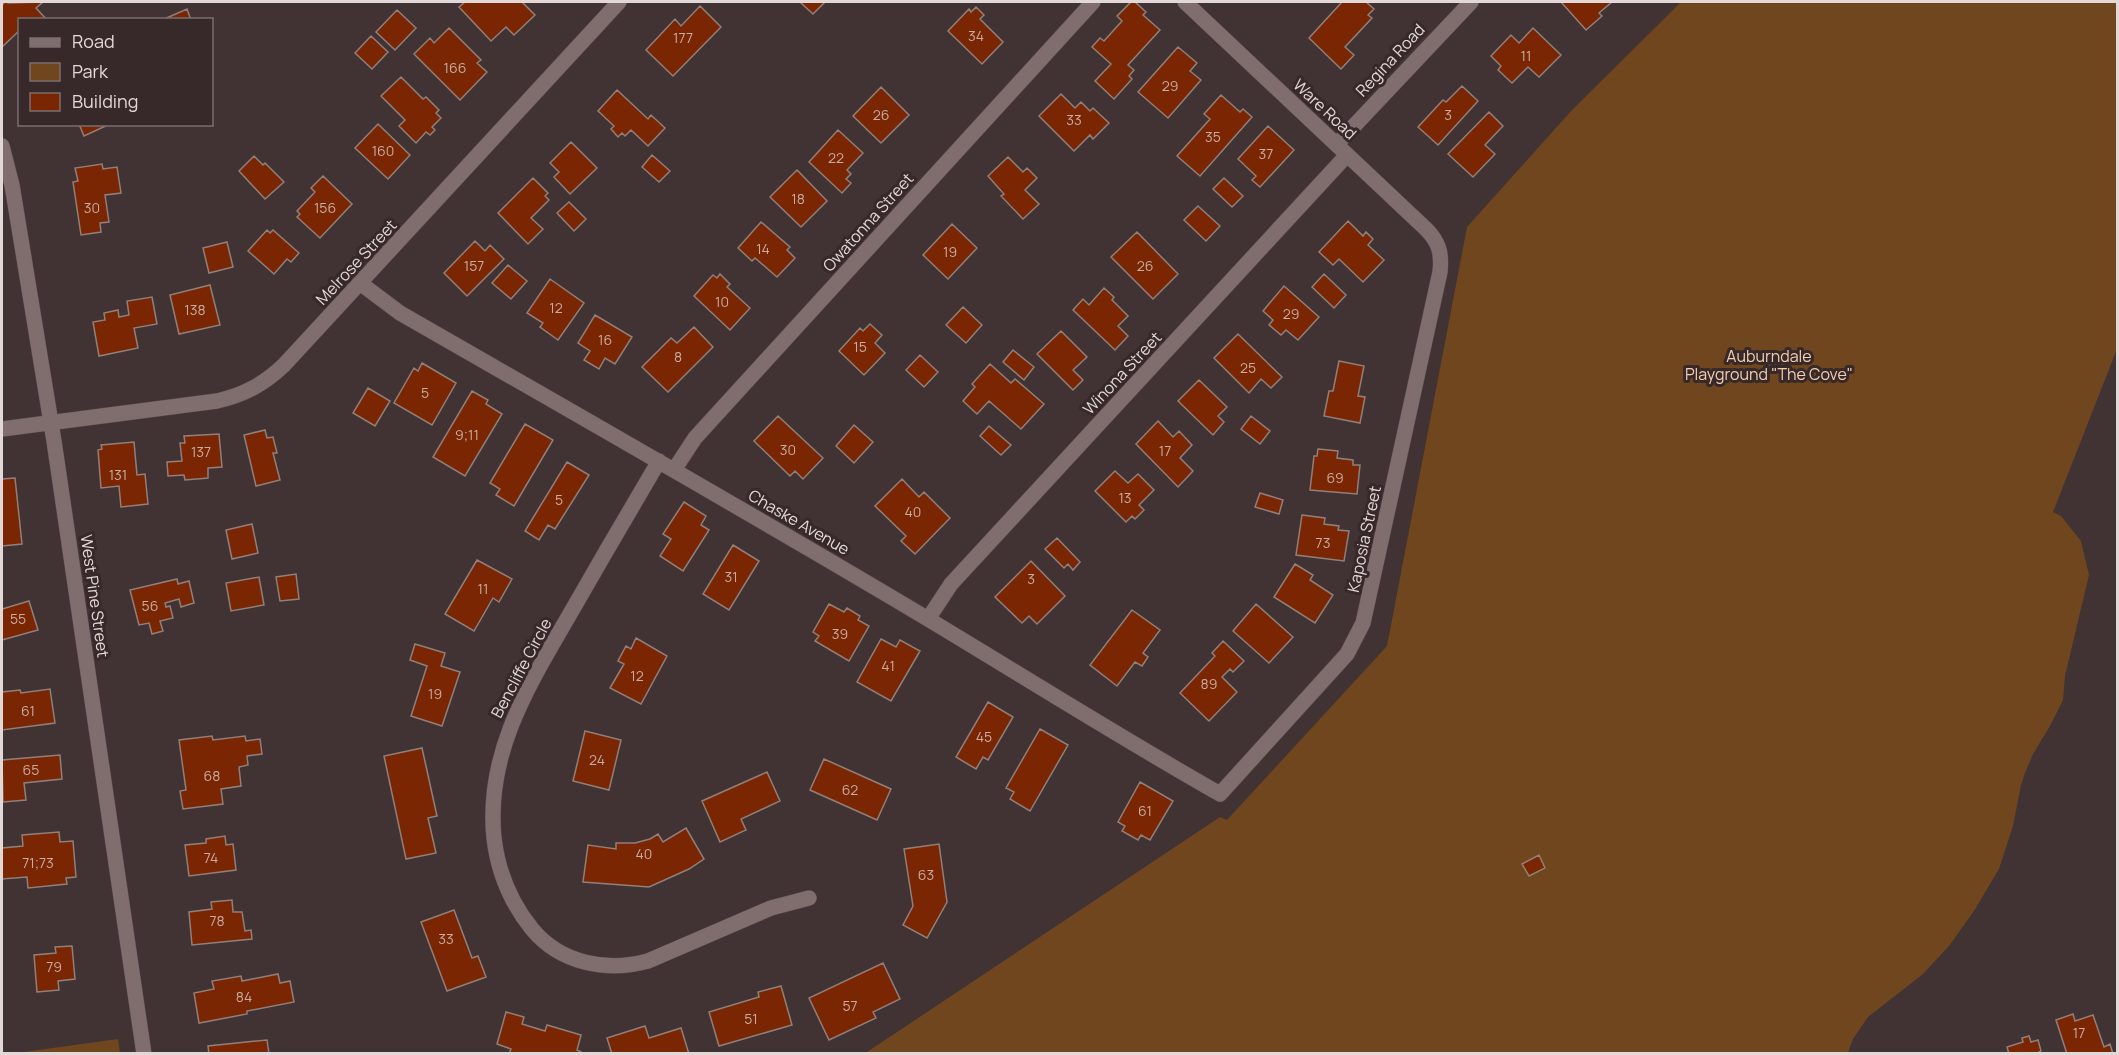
<svg xmlns="http://www.w3.org/2000/svg" width="2119" height="1055" viewBox="0 0 2119 1055" font-family="Manrope,sans-serif">
<rect width="100%" height="100%" fill="#413233"/>
<path fill="#6f461e" d="M1681 2H2117V349L2053 512 2061 516 2081 541 2089 575 2065 676 2063 700 2050 726 2033 754 2025 773 2021 785 2013 826 1999 869 1974 911 1949 946 1923 974 1868 1017 1853 1039 1848 1053 864 1054 1220 817 1227 820 1387 646 1467 227 1572 110Z
M118 1039 120 1053H16Z"/>
<path fill="#7a2603" stroke="#917f7a" stroke-width="1.5" d="M5 2 9 3 43 2 36 8 47 20H20V30L2 47V5Z
M465 2H522L535 15 514 35 506 27 491 41 459 7Z
M800 2H825L813 14Z
M1131 2H1135L1146 12 1143 15 1160 30 1128 65 1134 70 1129 76 1132 79 1114 99 1095 81 1111 64 1092 47 1100 38 1104 41 1122 21 1117 16Z
M1342 2H1366L1374 9 1368 15 1372 18 1345 47 1354 55 1341 69 1309 38Z
M1561 2H1612L1599 13 1602 16 1586 30Z
M700 6 721 27 673 76 646 50 675 19 681 26Z
M976 7 984 15 980 19 1003 42 982 64 948 31 969 9 971 12Z
M187 9 191 20H162Z
M397 10 416 28 395 50 376 32Z
M449 28 481 60 477 63 487 72 460 100 414 54 430 38 434 43Z
M1533 28 1561 55 1539 77 1528 67 1512 83 1498 70 1501 66 1491 56 1511 35 1519 43Z
M371 36 388 52 372 69 355 53Z
M1178 47 1197 63 1190 71 1201 80 1168 118 1138 92Z
M401 77 423 99 426 97 439 110 436 113 441 118 432 127 435 130 430 135 426 132 416 143 399 126 405 120 381 96Z
M1462 86 1478 101 1438 145 1418 127 1443 100 1446 102Z
M881 87 909 115 881 143 853 116Z
M617 90 648 119 651 115 665 128 648 146 631 130 625 136 622 133 618 137 611 129 614 126 598 111Z
M1061 94 1075 108 1081 102 1090 111 1093 108 1109 123 1093 139 1090 135 1074 151 1039 116Z
M1221 95 1240 112 1243 109 1252 117 1200 176 1177 156 1210 119 1204 114Z
M1489 112 1503 126 1485 145 1495 154 1473 177 1448 154Z
M79 124H110L84 136Z
M378 124 410 155 388 179 355 148Z
M1268 126 1294 150 1260 187 1252 180 1256 176 1238 159Z
M838 130 863 153 847 170 851 174 846 179 851 183 842 193 809 162Z
M571 142 597 168 570 194 554 177 559 172 550 163Z
M652 155 670 171 659 182 642 167Z
M254 156 263 165 265 163 284 182 265 199 239 171Z
M1008 157 1023 172 1027 168 1037 178 1025 190 1039 204 1023 219 1001 196 1004 194 988 176Z
M102 164 103 169 117 167 121 193 105 195 109 222 100 223 101 232 81 235 73 182 78 181 75 168Z
M797 170 827 201 801 227 770 197Z
M323 176 352 204 320 238 297 217 300 214 297 211 315 192 311 188Z
M533 178 548 193 545 196 549 200 531 218 543 229 528 244 498 213Z
M1224 178 1243 196 1232 207 1213 189Z
M569 202 586 219 574 231 557 213Z
M1198 206 1220 226 1206 241 1184 220Z
M1348 221 1363 236 1366 232 1373 239 1368 245 1384 260 1363 282 1339 259 1333 265 1319 252Z
M761 222 790 247 787 250 795 258 777 277 755 258 752 261 738 248Z
M952 224 977 248 948 279 923 255Z
M267 230 270 233 273 230 299 253 291 262 287 259 274 274 248 251Z
M1137 232 1178 274 1153 299 1111 257Z
M475 241 485 251 490 245 504 259 467 296 444 273Z
M227 242 233 267 209 273 203 248Z
M508 265 527 281 511 299 492 283Z
M720 274 730 284 727 287 750 308 730 330 694 296 713 275 717 278Z
M1324 274 1346 295 1334 308 1312 287Z
M550 279 584 303 558 340 540 327 543 323 527 313Z
M210 285 220 325 179 334 170 295Z
M1284 286 1319 317 1298 340 1286 330 1281 335 1269 325 1273 320 1263 311Z
M1104 288 1114 297 1112 300 1128 316 1118 326 1128 336 1115 350 1073 310 1083 299 1089 305Z
M152 297 157 324 134 328 138 348 99 356 93 322 105 320 104 313 118 310 119 317 129 315 127 301Z
M963 307 982 325 966 343 946 325Z
M595 315 632 337 615 364 605 358 599 369 584 360 590 351 578 343Z
M870 324 882 335 875 343 885 353 864 375 839 351 860 328 863 331Z
M694 327 713 347 668 392 642 367 671 338 677 343Z
M1061 331 1087 357 1073 370 1083 380 1073 390 1037 354Z
M1238 334 1282 377 1271 388 1261 379 1249 393 1214 358Z
M1013 350 1034 367 1024 380 1003 362Z
M920 355 938 372 924 387 906 370Z
M1339 361 1364 366 1358 396 1365 397 1360 423 1324 416 1329 391H1333Z
M422 363 456 383 432 425 394 403 414 368 418 371Z
M990 364 1011 383 1015 379 1044 404 1021 429 989 401 977 414 963 401 975 387 972 384Z
M1199 380 1227 407 1218 416 1224 422 1213 435 1178 401Z
M368 388 390 401 375 426 353 413Z
M472 391 488 400 486 404 502 414 465 476 433 457Z
M778 416 823 458 803 479 795 471 790 476 754 441Z
M1251 416 1270 431 1260 444 1241 429Z
M1158 421 1173 437 1179 431 1192 445 1180 458 1193 471 1178 487 1136 444Z
M525 424 553 440 514 506 496 495 500 489 490 483Z
M854 425 873 442 854 463 836 446Z
M989 426 1011 445 1001 455 980 436Z
M265 430 267 438 273 437 277 453H273L280 480 256 486 244 435Z
M219 434 222 467 208 468V478L185 480 184 475 168 476 167 462 182 461 180 443H185L184 436Z
M134 442 137 475 145 474 148 504 121 507 119 486 101 488 98 450 102 449 101 445Z
M1318 449 1338 451 1337 458 1353 460V465H1360L1357 494 1310 490 1314 456H1317Z
M567 462 589 475 555 529 548 525 539 540 525 531Z
M1115 471 1128 483 1138 474 1154 490 1139 505 1144 510 1135 519 1132 516 1126 522 1095 491Z
M15 478 22 544 2 546V479Z
M902 479 919 497 924 492 950 518 915 554 901 541 906 536 875 506Z
M1260 493 1283 500 1279 514 1255 507Z
M684 502 706 516 701 525 709 530 683 571 660 556 671 539 663 534Z
M1302 515 1325 518 1324 524 1339 526 1338 530 1349 531 1344 561 1296 555Z
M252 524 258 553 232 559 226 530Z
M1057 538 1080 562 1073 570 1068 564 1064 568 1045 549Z
M733 545 759 561 729 610 703 594Z
M477 560 512 579 499 602 493 598 474 631 445 614Z
M1031 561 1065 596 1037 624 1029 616 1022 623 995 597Z
M1295 564 1313 575 1310 580 1333 595 1315 623 1274 597Z
M296 574 299 599 280 601 276 577Z
M259 577 264 605 231 611 226 583Z
M177 579 178 584 189 581 194 603 181 607 179 599 165 603 166 607 170 606 173 618 160 621 163 631 152 634 149 623 139 625 130 590Z
M29 601 38 630 2 640V609Z
M829 604 844 612 847 608 860 616 858 620 869 626 849 661 815 641 819 636 813 632Z
M1256 604 1293 637 1269 663 1233 631Z
M1132 610 1160 630 1143 653 1148 657 1142 666 1135 662 1117 686 1090 665Z
M636 638 667 656 641 704 610 688 624 664 618 661 626 646 631 649Z
M881 639 896 647 900 640 920 651 891 701 857 682Z
M1223 641 1244 661 1233 672 1230 669 1222 677 1237 692 1209 721 1180 693 1215 656 1212 653Z
M415 644 445 653 441 666 460 672 442 726 411 716 427 666 410 660Z
M50 689 55 723 2 730V692L20 690 21 693Z
M988 702 1013 717 988 760 983 757 976 769 956 757Z
M1040 729 1068 745 1030 811 1010 799 1014 792 1006 788Z
M585 731 621 740 609 790 573 781Z
M212 736 213 740 245 736 246 741 260 739 262 754 247 756 248 765 239 767 241 786 221 789 223 804 183 809 180 791 186 790 179 740Z
M422 748 437 816 428 818 436 853 406 859 384 756Z
M60 755 62 779 24 783 26 800 3 802 2 760Z
M824 759 891 789 877 820 810 790Z
M767 772 780 801 741 819 746 830 720 842 702 801Z
M1140 782 1173 801 1150 840 1141 835 1138 840 1122 831 1125 826 1118 822Z
M686 828 704 859 689 869 649 887 583 882 588 845 616 849V843H635L650 839 658 834 663 842Z
M59 832 60 842 73 841 76 877 66 878 67 884 28 888 27 877 2 879V848L23 846 22 835Z
M225 836 226 845 233 844 236 870 189 876 185 845 206 843V839Z
M939 844 947 902 927 938 903 925 913 906 904 849Z
M1539 855 1545 868 1529 876 1522 864Z
M232 900 233 912H242L245 931 251 930 252 939 192 945 189 912 212 909 211 902Z
M454 910 472 958 478 956 486 977 447 991 421 922Z
M72 946 75 979 58 981 59 990 37 992 34 955 56 953 55 947Z
M883 963 900 999 873 1012 876 1018 829 1040 809 998Z
M278 974 280 983 290 981 294 1002 247 1011V1014L199 1023 194 993 214 989 212 981 241 976 242 981Z
M781 986 792 1025 719 1046 709 1012 759 997 758 992Z
M506 1012 524 1017 522 1024 545 1031 547 1025 581 1035 577 1050 581 1052V1054H509L511 1049 497 1044Z
M2073 1014 2075 1021 2093 1015 2104 1047 2110 1044 2113 1054H2067L2056 1020Z
M645 1026 649 1038 681 1028 689 1054H612L607 1038Z
M2029 1036 2031 1042 2038 1040 2041 1051 2036 1054H2009L2007 1047 2023 1042 2022 1038Z
M267 1040 269 1054H209L208 1046Z"/>
<g fill="none" stroke-linecap="round" stroke-linejoin="round">
<g stroke="#5b4e4f" stroke-width="16">
<path id="minor" d="M1337 144 1471 2
M2 146 12 185 54 441 144 1054
M360 283 400 313C576 414 754 515 928 619 1026 678 1121 738 1220 794L1347 654 1363 623 1440 272C1442 253 1439 242 1426 229L1185 2
M2 429 217 401C244 395 264 384 284 365L619 2
M659 461C630 510 602 558 574 607 532 680 485 750 494 838 498 872 511 903 532 929 561 964 607 972 648 961L771 908 809 898
M674 470 695 438 1093 2
M928 619 951 584 1347 155"/>
</g>
<use href="#minor" stroke="#806e6f" stroke-width="15"/>
</g>
<g text-anchor="middle" stroke-width="6" stroke-linejoin="round" paint-order="stroke">
<g font-size="14" fill="#c8aca3">
<text x="976" y="41">34</text>
<text x="683" y="43">177</text>
<text x="1526" y="61">11</text>
<text x="455" y="73">166</text>
<text x="1170" y="91">29</text>
<text x="881" y="120">26</text>
<text x="1448" y="120">3</text>
<text x="1074" y="125">33</text>
<text x="1213" y="142">35</text>
<text x="383" y="156">160</text>
<text x="1266" y="159">37</text>
<text x="836" y="163">22</text>
<text x="798" y="204">18</text>
<text x="92" y="213">30</text>
<text x="325" y="213">156</text>
<text x="763" y="254">14</text>
<text x="950" y="257">19</text>
<text x="474" y="271">157</text>
<text x="1145" y="271">26</text>
<text x="722" y="307">10</text>
<text x="556" y="313">12</text>
<text x="195" y="315">138</text>
<text x="1291" y="319">29</text>
<text x="605" y="345">16</text>
<text x="860" y="352">15</text>
<text x="678" y="362">8</text>
<text x="1248" y="373">25</text>
<text x="425" y="398">5</text>
<text x="467" y="440">9;11</text>
<text x="788" y="455">30</text>
<text x="1165" y="456">17</text>
<text x="201" y="457">137</text>
<text x="118" y="480">131</text>
<text x="1335" y="483">69</text>
<text x="1125" y="503">13</text>
<text x="559" y="505">5</text>
<text x="913" y="517">40</text>
<text x="1323" y="548">73</text>
<text x="731" y="582">31</text>
<text x="1031" y="584">3</text>
<text x="483" y="594">11</text>
<text x="150" y="611">56</text>
<text x="18" y="624">55</text>
<text x="840" y="639">39</text>
<text x="888" y="671">41</text>
<text x="637" y="681">12</text>
<text x="1209" y="689">89</text>
<text x="435" y="699">19</text>
<text x="28" y="716">61</text>
<text x="984" y="742">45</text>
<text x="597" y="765">24</text>
<text x="31" y="775">65</text>
<text x="212" y="781">68</text>
<text x="850" y="795">62</text>
<text x="1145" y="816">61</text>
<text x="644" y="859">40</text>
<text x="211" y="863">74</text>
<text x="38" y="868">71;73</text>
<text x="926" y="880">63</text>
<text x="217" y="926">78</text>
<text x="446" y="944">33</text>
<text x="54" y="972">79</text>
<text x="244" y="1002">84</text>
<text x="850" y="1011">57</text>
<text x="751" y="1024">51</text>
<text x="2079" y="1038">17</text>
</g>
<g font-size="16" fill="#e2d8d8" stroke="#372829">
<text transform="translate(1390 60) rotate(-47)" y="6">Regina Road</text>
<text transform="translate(1325 109) rotate(43)" y="6">Ware Road</text>
<text transform="translate(868 222) rotate(-48)" y="6">Owatonna Street</text>
<text transform="translate(356 262) rotate(-47)" y="6">Melrose Street</text>
<text transform="translate(1122 373) rotate(-47)" y="6">Winona Street</text>
<text transform="translate(799 522) rotate(30)" y="6">Chaske Avenue</text>
<text transform="translate(1364 539) rotate(-78)" y="6">Kaposia Street</text>
<text transform="translate(95 596) rotate(82)" y="6">West Pine Street</text>
<text transform="translate(521 668) rotate(-62)" y="6">Bencliffe Circle</text>
</g>
<g font-size="16" fill="#f4cead" stroke="#372829">
<text x="1769" y="362">Auburndale<tspan x="1769" dy="18">Playground "The Cove"</tspan></text>
</g>
</g>
<rect width="2119" height="1055" fill="none" stroke="#e2d8d8" stroke-width="6"/>
<rect x="18" y="18" width="195" height="108" fill="#372829" stroke="#7b6e6f" stroke-width="1.5"/>
<rect x="30" y="38" width="30" height="9" fill="#806e6f" stroke="#7b6e6f" stroke-width="1.5"/>
<text x="72" y="48" font-size="18" fill="#e2d8d8">Road</text>
<rect x="30" y="63" width="30" height="18" fill="#6f461e" stroke="#7b6e6f" stroke-width="1.5"/>
<text x="72" y="78" font-size="18" fill="#e2d8d8">Park</text>
<rect x="30" y="93" width="30" height="18" fill="#7a2603" stroke="#7b6e6f" stroke-width="1.5"/>
<text x="72" y="108" font-size="18" fill="#e2d8d8">Building</text>
</svg>
